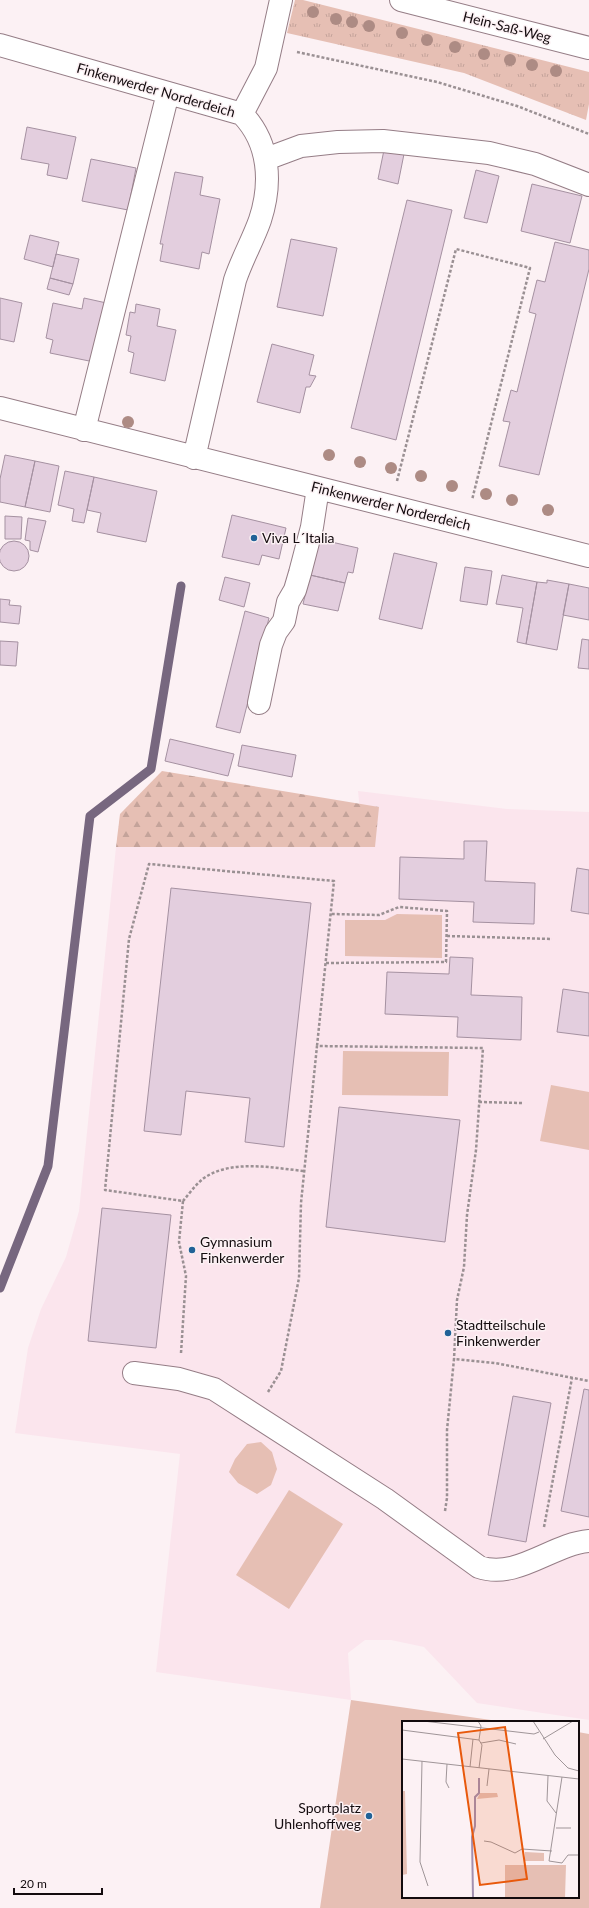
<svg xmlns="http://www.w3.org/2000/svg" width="589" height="1908" viewBox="0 0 589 1908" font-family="Lato,sans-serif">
<defs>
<pattern id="grass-tufts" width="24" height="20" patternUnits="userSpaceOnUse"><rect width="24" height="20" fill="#e6bfb4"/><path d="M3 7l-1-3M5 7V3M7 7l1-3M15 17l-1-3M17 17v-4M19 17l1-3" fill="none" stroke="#c4a39a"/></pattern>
<pattern id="forest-firs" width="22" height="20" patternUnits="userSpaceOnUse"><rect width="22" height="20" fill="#e6bfb4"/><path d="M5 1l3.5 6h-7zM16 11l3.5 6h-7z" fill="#c4a39a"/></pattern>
</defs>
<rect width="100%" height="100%" fill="#fcf1f4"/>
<path fill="#fbe5ed" d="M358 791 507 809 589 812V1720L477 1703 424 1647 391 1640H365L348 1653 351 1700 156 1672 180 1454 15 1433 28 1348 41 1309 66 1257 79 1211 116 847 302 846 361 821Z"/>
<path fill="url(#grass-tufts)" d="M295 0H303L589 72V104L586 120 464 73 287 33Z"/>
<path fill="url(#forest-firs)" d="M162 771 379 807 375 847H116L120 814Z"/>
<path fill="#e6bfb4" d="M397 914 442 915V958L345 956V920H385Z
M343 1051 449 1052 448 1096 342 1095Z
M551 1085 589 1092V1150L540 1141Z
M261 1442 272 1452 277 1469 271 1485 257 1494 238 1483 229 1472 235 1459 247 1444Z
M289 1490 343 1524 289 1609 236 1575Z
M351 1700 505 1722H403V1897H578V1732L589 1734V1908H320Z"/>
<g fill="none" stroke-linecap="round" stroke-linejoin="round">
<path stroke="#77677f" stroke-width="9" d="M0 1288 48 1166 90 816 151 769 181 586"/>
</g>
<path fill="#e3cede" stroke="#a591a1" d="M27 127 76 137 67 179 47 175 49 164 21 159Z
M384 150 404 154 398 184 378 179Z
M91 159 136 168 128 210 82 201Z
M476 170 499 176 487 223 464 218Z
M175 172 203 177 200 195 220 199 209 254 202 252 199 269 160 261 163 244H160Z
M532 184 582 196 570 243 521 231Z
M407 200 452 210 396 440 351 428Z
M30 235 59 242 53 267 24 259Z
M291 239 337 248 323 316 277 307Z
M555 242 589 250V269L539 475 499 466 510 422 503 421 511 390 517 392 536 314 529 312 537 280 545 282Z
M56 254 79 259 73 284 50 278Z
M50 278 73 284 69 295 47 289Z
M0 298 22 303 14 342 0 339Z
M84 298 111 304 99 363 50 353 53 340 46 338 53 303 82 309Z
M136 304 160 309 157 326 176 330 165 381 130 373 134 353 128 351 131 336 126 335 130 312 135 313Z
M272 344 314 355 309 375 316 376 310 387H306L300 413 257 402Z
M5 455 35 461 25 507 0 502V479Z
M35 461 59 466 50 512 25 507Z
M65 471 94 477 84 523 72 521 74 509 58 505Z
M94 477 157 491 146 542 97 532 101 513 87 510Z
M232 515 286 528 279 559 262 555 259 565 222 557Z
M5 516 22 517 21 539H5Z
M28 518 46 521 38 552 30 550V541L25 540Z
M318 539 358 548 353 573 348 572 345 583 310 575Z
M-1 556a15 15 0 1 1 30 0a15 15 0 1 1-30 0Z
M394 553 437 563 422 629 379 619Z
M465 567 492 571 487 605 460 601Z
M310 575 345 583 338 611 303 604Z
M502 575 537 582 526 644 517 642 523 608 496 604Z
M225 577 250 583 244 607 219 600Z
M547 580 569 584 557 650 526 644 537 582 547 583Z
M569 584 589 588V620L563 615Z
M0 599 10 600 9 605 21 606 19 624 0 622Z
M245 611 269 618 240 733 216 727Z
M582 639 589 640V669L578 668Z
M0 641 18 642 16 666 0 665Z
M170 739 234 754 228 776 165 761Z
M242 745 296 755 292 777 238 766Z
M464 841H487L485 881 535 883 534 924 473 922 474 902 399 899 400 857 464 859Z
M577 868 589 870V914L571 911Z
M171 888 311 903 284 1147 245 1142 250 1098 186 1091 181 1135 144 1131Z
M450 957 473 958 471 995 522 997 521 1040 457 1037 458 1017 385 1014 387 972 449 974Z
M563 989 589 993V1036L557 1032Z
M339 1107 460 1120 445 1242 326 1227Z
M102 1208 171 1215 156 1348 88 1341Z
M584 1389 589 1390V1517L561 1511Z
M513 1396 551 1403 526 1542 488 1535Z"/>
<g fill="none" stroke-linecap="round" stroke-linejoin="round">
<g stroke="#957d86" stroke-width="24">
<path id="minor" d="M401 0 589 48
M0 45 242 114C270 143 272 183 260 220 253 240 242 259 235 280L194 458
M242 114 266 68 281 0
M266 159 301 146 338 142 383 141 489 153 535 164 589 185
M0 408C196 459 393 505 589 556
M84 430 168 93
M259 703 271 645 276 632 284 621 288 602 295 590 300 573 312 527 318 488
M134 1373 179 1379 214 1389 385 1499 479 1567C517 1580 552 1544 589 1541"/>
</g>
<path stroke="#9a9093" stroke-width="2.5" stroke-dasharray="3 2" stroke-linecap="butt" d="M297 52 437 82 517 106 589 134
M397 481 456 249 530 268 472 500
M447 936 552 939
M326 963 446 962 447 911 399 907 379 915 331 914
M479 1102 522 1103
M183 1201C189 1194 196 1184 204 1178 232 1159 273 1168 304 1171
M181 1353 186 1276 179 1242 183 1201 105 1190 129 939 149 864 334 881 317 1046
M268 1392 281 1371 299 1278 301 1203 317 1046 483 1048 476 1150 467 1215 464 1267 457 1300 454 1359
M445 1511 447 1498V1430L454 1359 495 1363 589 1381
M544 1527 572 1378"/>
<use href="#minor" stroke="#fff" stroke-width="22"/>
</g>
<g fill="#ad8b84">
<circle cx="313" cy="12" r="6"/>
<circle cx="336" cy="19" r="6"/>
<circle cx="352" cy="22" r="6"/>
<circle cx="369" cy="26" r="6"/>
<circle cx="402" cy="33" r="6"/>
<circle cx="427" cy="40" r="6"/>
<circle cx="455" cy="47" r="6"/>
<circle cx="484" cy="54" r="6"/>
<circle cx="510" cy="60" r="6"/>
<circle cx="532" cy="65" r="6"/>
<circle cx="556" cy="71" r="6"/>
<circle cx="128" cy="422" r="6"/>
<circle cx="329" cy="455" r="6"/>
<circle cx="360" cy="462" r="6"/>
<circle cx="391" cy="468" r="6"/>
<circle cx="421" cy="476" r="6"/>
<circle cx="452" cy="486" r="6"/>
<circle cx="486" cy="494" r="6"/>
<circle cx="512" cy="500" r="6"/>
<circle cx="548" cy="510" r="6"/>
</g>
<g fill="#216297" stroke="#fcf1f4" stroke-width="1.5">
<circle cx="254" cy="538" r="4"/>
<circle cx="192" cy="1250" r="4"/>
<circle cx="448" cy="1333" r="4"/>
<circle cx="369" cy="1816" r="4"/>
</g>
<g text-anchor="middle" stroke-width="3" stroke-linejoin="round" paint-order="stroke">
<g font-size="14" fill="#130b0e" stroke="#fcf1f4">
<text transform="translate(507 27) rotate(14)" y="5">Hein-Saß-Weg</text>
<text transform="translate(156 90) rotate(16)" y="5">Finkenwerder Norderdeich</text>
<text transform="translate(391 506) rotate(14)" y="5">Finkenwerder Norderdeich</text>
</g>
<g font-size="14" fill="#130b0e" stroke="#fcf1f4" text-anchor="start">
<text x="262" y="543">Viva L´Italia</text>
<text x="200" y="1247">Gymnasium<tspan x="200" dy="16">Finkenwerder</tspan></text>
<text x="456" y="1330">Stadtteilschule<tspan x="456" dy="16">Finkenwerder</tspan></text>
<text x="361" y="1813" text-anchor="end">Sportplatz<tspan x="361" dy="16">Uhlenhoffweg</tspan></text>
</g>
</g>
<g transform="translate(402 1721)">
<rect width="177" height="177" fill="#fcf1f4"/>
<path d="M0 70H3L5 153 0 154Z" fill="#e6bfb4"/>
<path d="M78 72H95L96 76 75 78Z" fill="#e6bfb4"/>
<path d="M123 131 142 132V140H123ZM103 144H164L163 177H103Z" fill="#e6bfb4"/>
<path fill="none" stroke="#a28faf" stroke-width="2" d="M71 177 70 116 73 105V76L77 72V57"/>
<path fill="none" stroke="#9f9598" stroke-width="1" d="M21 0 132 13 137 11M76 0 79 5 77 19M131 0 153 34 166 47 177 50M0 9 77 19 80 24 77 47M141 18 171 0M79 22 97 19 114 23M0 38 177 58M20 40 18 141 26 165M45 43 44 61 47 67M68 46 71 18M146 55 145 80 154 92M160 56 147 140 160 142 166 134H177M85 65 87 48M154 107H169M82 120 89 121 113 132 120 128 150 130M164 177H177"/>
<path fill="#e8590c" fill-opacity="0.15" stroke="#e8590c" stroke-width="2" d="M103 6 125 158 78 164 56 12Z"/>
<rect width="177" height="177" fill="none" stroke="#130b0e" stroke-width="2"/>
</g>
<path d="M14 1888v6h88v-6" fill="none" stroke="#130b0e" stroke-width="2"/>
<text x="20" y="1888" font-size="12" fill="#130b0e" stroke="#fcf1f4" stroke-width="3" paint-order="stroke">20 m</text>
</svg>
